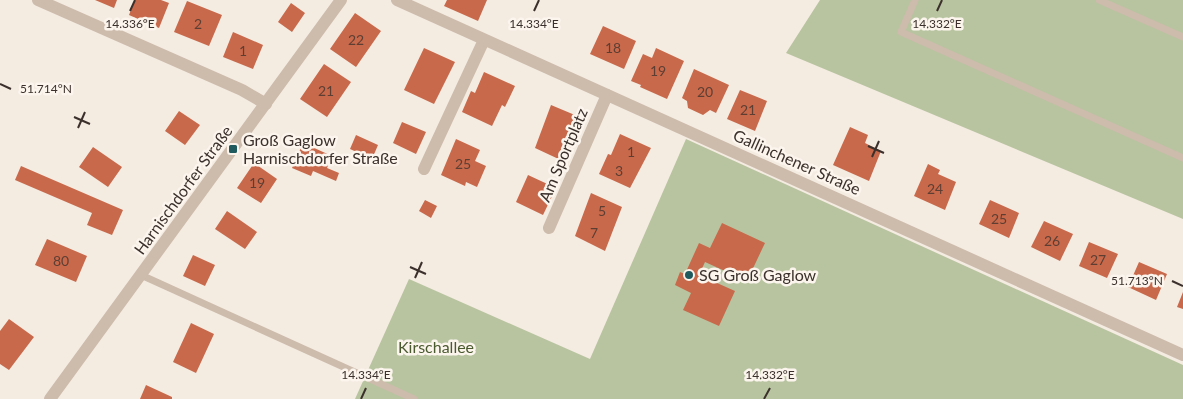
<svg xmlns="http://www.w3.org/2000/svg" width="1183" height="399" viewBox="0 0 1183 399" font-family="Lato,sans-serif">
<rect width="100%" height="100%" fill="#f4ebe1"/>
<path fill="#b8c4a0" d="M820 0H1183V219L786 53Z
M686 139 1183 365V399H355L409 279 590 359Z"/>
<path fill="#c8694b" d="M95 0H117L114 8Z
M135 0H161L169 3 159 28 129 15Z
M447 0H487L478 21 444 6Z
M187 1 222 15 209 46 174 32Z
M291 3 305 13 292 32 278 22Z
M355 13 381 31 356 67 330 49Z
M603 26 636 41 624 69 590 54Z
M233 32 263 45 253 69 223 57Z
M424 48 455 62 434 104 404 90Z
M656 48 684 61 667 99 640 87 641 85 631 81 643 54 652 58Z
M324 64 351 82 327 117 300 99Z
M694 69 729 85 716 113 710 110 703 115 688 108 687 101 682 98Z
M484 72 515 86 505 107 502 105 492 126 462 112 471 91 475 93Z
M740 90 767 101 755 131 727 119Z
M551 105 582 118 565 162 535 148Z
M179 111 200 125 185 145 165 131Z
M402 122 426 132 416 154 393 143Z
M850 127 868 135 865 143 881 151 869 181 833 165Z
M620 134 651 148 630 188 599 174 608 154 611 155Z
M356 135 378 145 372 159 350 149Z
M456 139 480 150 475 161 486 166 477 187 466 182 465 186 441 175Z
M303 143 332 156 327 168 339 173 336 181 313 171 311 176 292 168Z
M93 147 122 167 108 187 79 167Z
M254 163 277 179 261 203 237 188Z
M928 164 940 170 938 174 956 182 945 210 914 196Z
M21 166 123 210 112 235 87 225 92 213 15 180Z
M528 175 556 188 543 215 516 202Z
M591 193 622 207 605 251 575 236Z
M425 200 437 206 431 218 419 211Z
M990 200 1019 213 1009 238 979 224Z
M227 211 257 232 245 249 215 229Z
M1044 221 1073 234 1060 261 1031 247Z
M722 223 765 243 747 281 705 262 699 275 735 291 719 326 683 310 691 293 675 285 680 272 685 274 699 243 710 248Z
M47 239 87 256 76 282 35 265Z
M1089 242 1118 254 1107 278 1079 266Z
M193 255 215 265 205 286 183 276Z
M1139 262 1167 274 1156 300 1128 287Z
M1183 292V309L1177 307Z
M9 319 34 337 9 370 0 364V331Z
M191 323 214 334 196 373 173 362Z
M146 385 172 397V399H140Z"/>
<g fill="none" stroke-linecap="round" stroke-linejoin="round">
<path stroke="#cdbbac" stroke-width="7" d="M915 0 901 32 1183 158
M1099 0 1183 37
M141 275 414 399"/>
<path stroke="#cdbbac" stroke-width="12" d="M38 0 242 90 266 104
M424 169 484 40
M549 228 607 95"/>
<path stroke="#cdbbac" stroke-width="12" d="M397 0 1183 355
M50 399 341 0"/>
</g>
<path fill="none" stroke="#3b302b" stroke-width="2" d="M130 11 135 0M534 11 539 0M937 11 942 0M0 84 11 89M74 117 90 124M78 128 85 112M868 146 884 153M872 157 879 141M410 267 426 274M415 278 422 262M1172 281 1183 286M361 399 366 388M764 399 770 388"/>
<g fill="#1f5a5e" stroke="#fbf5ee" stroke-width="2">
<rect x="228" y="144" width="10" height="10" rx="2.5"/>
<circle cx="689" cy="275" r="5"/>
</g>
<g text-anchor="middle" stroke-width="5" stroke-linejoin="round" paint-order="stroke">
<g font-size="14" fill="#5e3e33">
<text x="198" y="29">2</text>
<text x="356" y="45">22</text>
<text x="613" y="53">18</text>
<text x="243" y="56">1</text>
<text x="658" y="76">19</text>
<text x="326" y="96">21</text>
<text x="705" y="97">20</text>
<text x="748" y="115">21</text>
<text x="631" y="157">1</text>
<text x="463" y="169">25</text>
<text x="619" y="176">3</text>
<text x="257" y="188">19</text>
<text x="935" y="194">24</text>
<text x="602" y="216">5</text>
<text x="999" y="224">25</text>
<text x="594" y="238">7</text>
<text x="1052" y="246">26</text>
<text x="1098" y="265">27</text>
<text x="61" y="266">80</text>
</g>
<g font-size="16" fill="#3b302b" stroke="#fbf5ee" text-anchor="start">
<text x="243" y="146">Groß Gaglow<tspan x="243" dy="18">Harnischdorfer Straße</tspan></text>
<text x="699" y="281">SG Groß Gaglow</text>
</g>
<g font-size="16" fill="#3b302b" stroke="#fbf5ee">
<text transform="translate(563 155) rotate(-67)" y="6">Am Sportplatz</text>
<text transform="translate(797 162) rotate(24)" y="6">Gallinchener Straße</text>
<text transform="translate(183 190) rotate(-54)" y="6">Harnischdorfer Straße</text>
</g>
<g font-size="16" fill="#4a5a2e" stroke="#fbf5ee">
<text x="436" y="353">Kirschallee</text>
</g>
</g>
<g font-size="12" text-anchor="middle" fill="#3b302b" stroke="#fbf5ee" stroke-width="5" stroke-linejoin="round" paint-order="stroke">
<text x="130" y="28">14.336°E</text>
<text x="534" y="28">14.334°E</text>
<text x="937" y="28">14.332°E</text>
<text x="46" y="93">51.714°N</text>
<text x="1137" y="285">51.713°N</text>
<text x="366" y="379">14.334°E</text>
<text x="770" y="379">14.332°E</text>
</g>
</svg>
